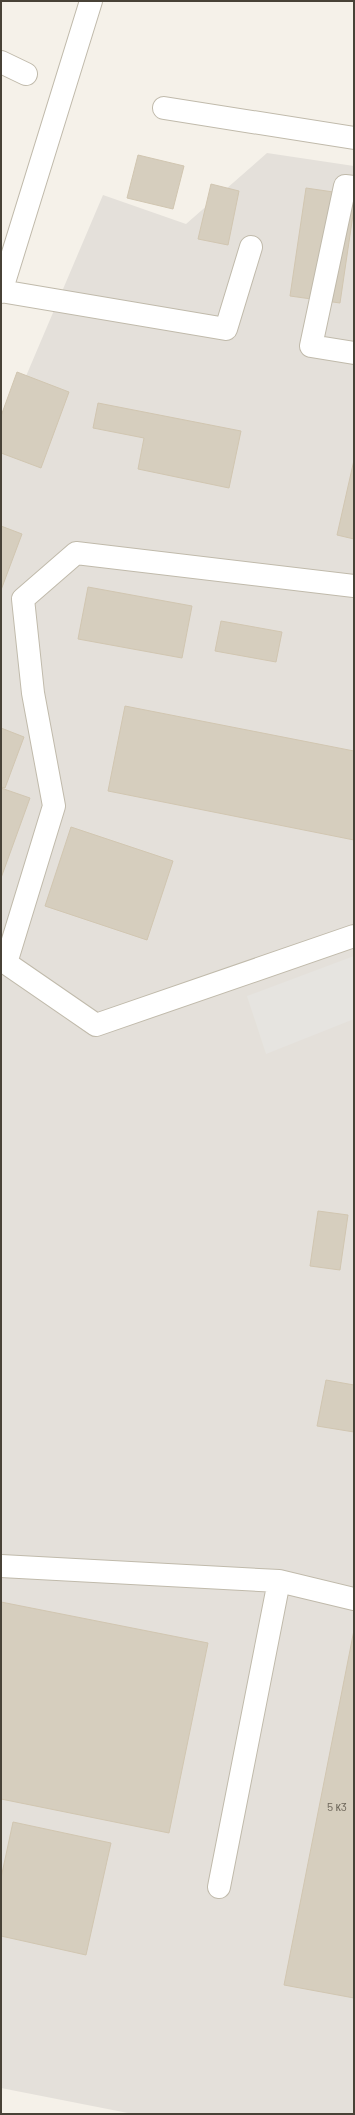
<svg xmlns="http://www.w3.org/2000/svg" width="355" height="2115" viewBox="0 0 355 2115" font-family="Barlow,sans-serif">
<rect width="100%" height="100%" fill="#f5f1e9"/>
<path fill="#e4e0da" d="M267 153 354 166V2114H133L1 2088V435L103 195 186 224Z"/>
<path fill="#e6e4e0" d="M354 956V1019L266 1054 247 996Z"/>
<path fill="#d6cebe" stroke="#d1c6b1" d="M138 155 184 166 173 209 127 198Z
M211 184 239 191 228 245 198 239Z
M306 188 354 195V208L340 303 290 296Z
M17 372 69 392 41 468 1 453V416Z
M98 403 241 431 229 488 138 469 144 438 93 428Z
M354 460V539L337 535Z
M1 526 22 534 1 590Z
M88 587 192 606 182 658 78 639Z
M221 621 282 632 276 662 215 651Z
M125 706 354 751V840L108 791Z
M1 728 24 737 5 788 1 787Z
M1 788 30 798 1 878Z
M71 827 173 861 147 940 45 906Z
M318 1211 348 1215 340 1270 310 1266Z
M326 1380 354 1385V1432L317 1426Z
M1 1602 208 1643 169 1833 1 1799Z
M354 1630V1998L284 1985Z
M13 1822 111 1843 86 1955 1 1936V1878Z"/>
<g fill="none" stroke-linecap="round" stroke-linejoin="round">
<g stroke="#c0baab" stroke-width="24">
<path id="minor" d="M1 62 26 74
M164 108 354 138
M354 187 345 186 311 346 354 353
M1 291 226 329 251 247
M1 292 91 1
M354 586 76 553 23 599 33 693 54 806 6 963 96 1025 354 936
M1 1566 279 1581 354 1599
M219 1887 279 1581"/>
</g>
<use href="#minor" stroke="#fff" stroke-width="22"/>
</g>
<g text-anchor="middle" stroke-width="3.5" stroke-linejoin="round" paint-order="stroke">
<g font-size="12" fill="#6c6559">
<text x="337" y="1811">5 к3</text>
</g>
</g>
<rect width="355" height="2115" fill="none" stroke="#484237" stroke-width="4"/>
</svg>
